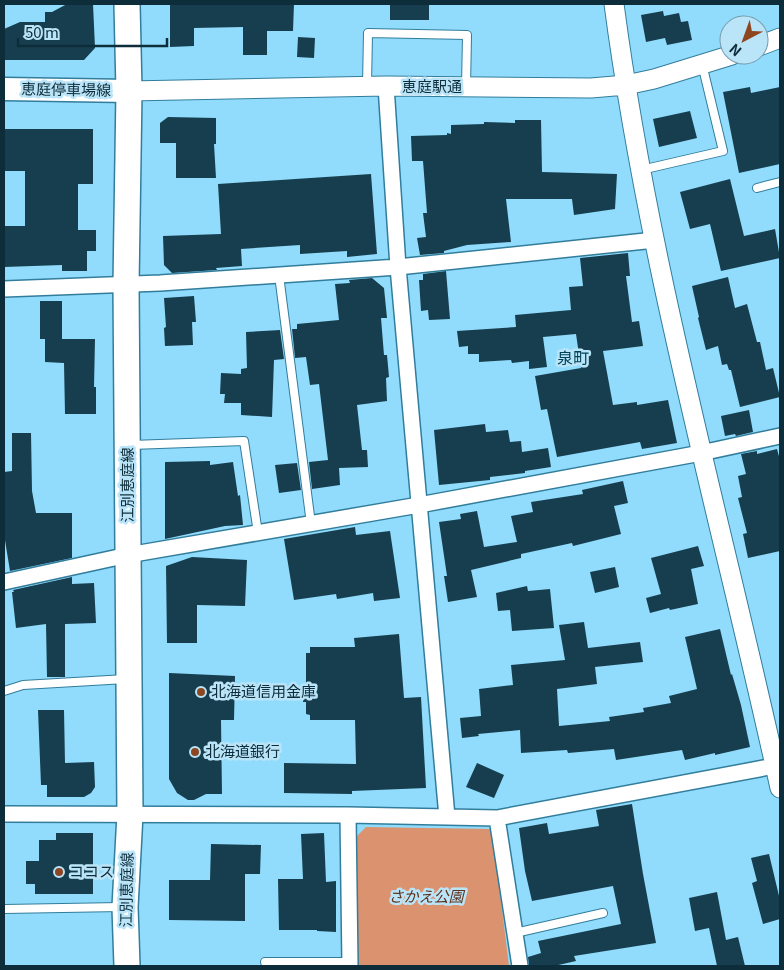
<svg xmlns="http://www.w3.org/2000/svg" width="784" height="970" viewBox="0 0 784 970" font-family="Georgia,'Noto Sans JP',serif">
<rect width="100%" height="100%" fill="#91dcfc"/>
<path fill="#db926e" d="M366 827 492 829 509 966H357V836Z"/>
<path fill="#173e4e" d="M67 4H93L95 48 84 60H4V29L20 22H45V12H52Z
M170 4H294L293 31H267V55H243V27L194 28V46L170 47Z
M390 4H429V20H390Z
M663 11 664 16 679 13 681 22 688 21 692 40 667 45 665 38 646 42 641 15Z
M298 37 315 38 314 58 297 57Z
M750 87 751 93 780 87V164L739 173 723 92Z
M690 111 697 138 659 147 653 119Z
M168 117 216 118V144H214L216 178H176V143H160V123Z
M515 120H541L542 172 617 174 615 209 574 215 572 199H506L511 242 467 245 444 251V253L420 255 417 238 426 237 423 213H427L423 161H412L411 136 447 135V133L451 134V125L484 124V122L515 123Z
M4 129H93V184H78V230H96V251H87V271H62V265L4 267V226H25V171H4Z
M371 174 377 254 347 257V251L300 254V245L241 249 242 266 216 268 217 270 172 273 164 265 163 236 221 234 218 184Z
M730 179 744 236 775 229 780 258 721 271 710 224 690 229 680 192Z
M628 253 630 276H626L632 322 639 321 643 346 603 351 613 405 637 402V405L668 400 677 443 642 449 640 442 557 457 547 409 541 410 535 376 581 368 576 334 543 337 547 367 529 369V361L512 363 511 360 479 362V354H468V346L459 347 457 331 516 327 515 315 571 310 569 287 583 286 580 258Z
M446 271 450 319 429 320 428 310 421 311 419 280H423V274Z
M728 277 735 308 747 304 757 342H760L766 370 773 368 780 397 740 407 731 370H729L727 364 722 365 718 346 706 350 698 318 699 317 692 286Z
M372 278 384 288 387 318H381L384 355H387L389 377 386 378 387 401 357 405 362 450H367L368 467 339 468 340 485 312 489 309 462 328 460 319 384 310 385 306 357 295 358 292 329H297V324L339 320 335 284 350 283 349 280Z
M194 296 196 322H192L193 345 165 346 164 328 166 327 164 298Z
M40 301H62V339H95L94 387H96V414H65L64 363 45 362V339H40Z
M280 330 284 359 274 360 272 417 241 415V403H224L225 394H220L221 373 241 374V369L247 368 246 332Z
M749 410 753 432 736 436 735 434 725 436 721 416Z
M485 424 486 432 508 430 510 442 521 441 522 452 548 448 551 467 525 471V473L490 477V480L439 485 434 430Z
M12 433H31L32 491 36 513H72V558L10 571 4 534V472L12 471Z
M777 449 780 460V551L748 558 743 534 747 533 738 498 742 497 738 476 746 474 741 454 757 451V454Z
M210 461V465L233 462 238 496 240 495 243 525 225 526 165 539V462Z
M297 463 301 490 279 493 275 465Z
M623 481 628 503 614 506 621 534 573 546 572 543 521 554V558L471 570 477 597 448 602 444 576H447L439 522 461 519 460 514 477 511 484 547 517 542 511 516 533 512 531 502 583 494 582 490Z
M355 527 356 535 390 531 400 598 374 601 373 593 337 599 336 594 294 600 284 539Z
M698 546 704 566 691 569 698 604 670 610 669 608 650 613 646 598 661 594 651 558Z
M192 557 247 560 245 606 197 605V643H167L166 566Z
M615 567 619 587 595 593 590 572Z
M72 577V584L94 583 96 623 65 624V677H47L46 624 16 628 12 592H14L13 590Z
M527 586 528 591 550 589 554 628 512 631 510 610 498 611 496 593Z
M584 622 588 648 640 642 643 662 595 667 597 684 557 689 559 726 610 721 609 717 644 712 643 708 671 703 669 696 697 689 685 637 720 629 731 675 732 674 741 705 750 747 715 755V753L685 760 682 750 616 760 614 749 568 753 567 750 521 753 520 730 478 734 479 736 462 738 460 718 481 716 479 689 513 685 511 665 565 660 559 625Z
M399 634 404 698 421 697 426 788 352 791V794L284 793V763L356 764 355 720H310V715L306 714V702H303V685H306V653H310V647H355L354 638Z
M169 673 235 676 234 720H221L222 794H206L194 800H188L177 793 169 779Z
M38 710H64L65 763 94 762 95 787 91 793 84 797H47V785H41Z
M477 763 504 775 494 798 466 787Z
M632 804 643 874 656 943 574 956 576 961 554 966H529L528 957 541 953 538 941 621 924 613 886 532 901 525 871 519 828 547 823 549 834 599 826 596 810Z
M56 833H93V894H35V884H26V861H39V840H56Z
M324 833 326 882 336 881V932L317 931V930H279L278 879H303L301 834Z
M211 844 261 845 260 874H245V921L169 920V880H210Z
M769 854 780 900V919L763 924 752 883 757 881 751 858Z
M717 892 726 940 738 937 745 966H717L709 928 695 931 689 898Z"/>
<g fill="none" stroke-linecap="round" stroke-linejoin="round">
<g stroke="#327d9b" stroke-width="10">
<path id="service" d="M367 85 368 33 467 35 466 87
M641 170 723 151 702 64
M757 188 780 182
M279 275 311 524
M131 445 244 441 258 533
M4 691 23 685 126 679
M4 909 121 907
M515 933 603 913
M265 962H350"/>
</g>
<g stroke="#327d9b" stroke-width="18">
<path id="minor" d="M386 86 398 267 447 817
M4 289 160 283 398 267 655 240
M4 582 128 555 419 505 701 453 780 436
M4 814 348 815 497 818 780 765
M348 815 350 966
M497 818 520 966"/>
</g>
<g stroke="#327d9b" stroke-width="21">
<path id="tertiary" d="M614 4C649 269 723 527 780 788
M759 46 780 38
M129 91 386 86 591 88 626 85 654 79 732 55"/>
</g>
<g stroke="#327d9b" stroke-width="25">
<path id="secondary" d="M4 89 129 91"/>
</g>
<g stroke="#327d9b" stroke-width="28">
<path id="primary" d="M127 4 129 91 126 285 130 814 125 907 127 966"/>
</g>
<use href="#service" stroke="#fff" stroke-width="8"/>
<use href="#minor" stroke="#fff" stroke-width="15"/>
<use href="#tertiary" stroke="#fff" stroke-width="19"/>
<use href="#secondary" stroke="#fff" stroke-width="22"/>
<use href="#primary" stroke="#fff" stroke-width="25"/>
</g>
<g fill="#8d4720" stroke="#bae4f8" stroke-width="2">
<circle cx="201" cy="692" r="5"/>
<circle cx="195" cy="752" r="5"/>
<circle cx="59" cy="872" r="5"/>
</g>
<g text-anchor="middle" stroke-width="5" stroke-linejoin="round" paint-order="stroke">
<g font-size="15" fill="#0e2d3a" stroke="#bae4f8">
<text x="432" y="92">恵庭駅通</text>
<text transform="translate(66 90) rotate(1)" y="5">恵庭停車場線</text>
<text transform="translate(128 485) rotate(-90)" y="5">江別恵庭線</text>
<text transform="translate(127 890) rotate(-89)" y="5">江別恵庭線</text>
</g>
<g font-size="15" fill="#0e2d3a" stroke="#bae4f8" text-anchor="start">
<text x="211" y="697">北海道信用金庫</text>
<text x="205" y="757">北海道銀行</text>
<text x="69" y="877">ココス</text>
</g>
<g font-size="15" font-style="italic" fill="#5d321c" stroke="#bae4f8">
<text x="426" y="902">さかえ公園</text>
</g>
<g font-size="16" fill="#004358" stroke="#bae4f8">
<text x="573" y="364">泉町</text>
</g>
</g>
<rect width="784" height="970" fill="none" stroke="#0e2d3a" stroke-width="10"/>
<g transform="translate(744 40) rotate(221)"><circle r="24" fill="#bae4f8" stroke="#759bac"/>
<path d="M0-4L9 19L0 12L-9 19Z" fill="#8d4720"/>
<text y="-8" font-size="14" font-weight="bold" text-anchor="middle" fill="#0e2d3a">N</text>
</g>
<path d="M18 38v8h149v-8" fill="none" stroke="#0e2d3a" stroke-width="2.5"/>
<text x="25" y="38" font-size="15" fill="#0e2d3a" stroke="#bae4f8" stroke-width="4" paint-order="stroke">50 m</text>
</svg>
